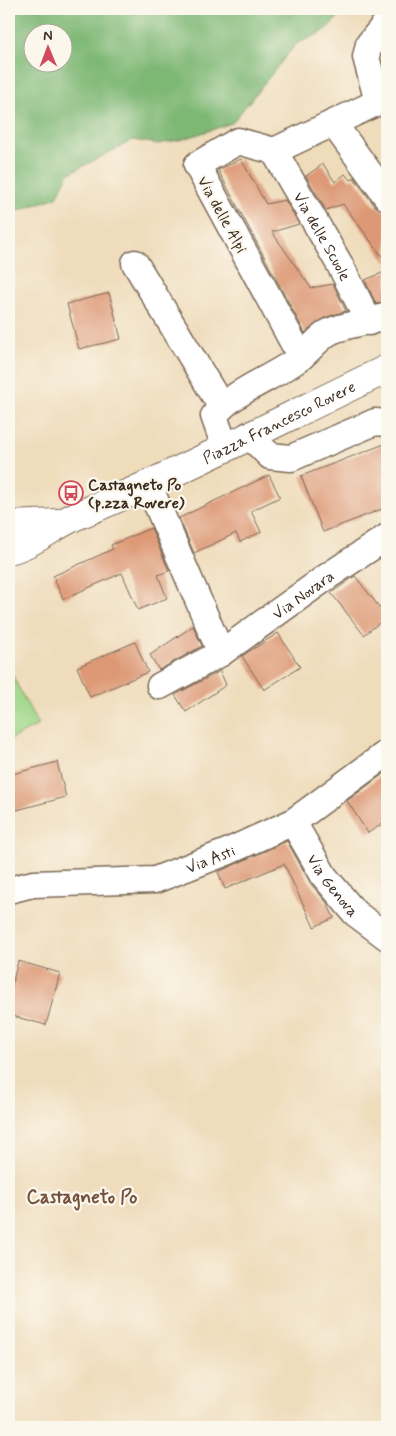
<svg xmlns="http://www.w3.org/2000/svg" width="396" height="1436" viewBox="0 0 396 1436" font-family="Mynerve,sans-serif">
<rect width="100%" height="100%" fill="#fbf7ec"/>
<filter id="ink" filterUnits="userSpaceOnUse"><feTurbulence type="fractalNoise" baseFrequency=".02" numOctaves="2"/><feDisplacementMap in="SourceGraphic" scale="10" xChannelSelector="R" yChannelSelector="G"/><feConvolveMatrix kernelMatrix="1 2 1 2 8 2 1 2 1" color-interpolation-filters="sRGB"/></filter>
<filter id="wash" filterUnits="userSpaceOnUse"><feTurbulence type="fractalNoise" baseFrequency=".0096" numOctaves="4" result="noise"/><feDisplacementMap in="SourceGraphic" scale="20" xChannelSelector="R" yChannelSelector="G"/><feGaussianBlur stdDeviation="1.12" result="paint"/><feColorMatrix in="noise" values="0 0 0 0 0 0 0 0 0 0 0 0 0 0 0 0 0 1.4 0 .05"/><feComposite in="paint" operator="in"/></filter>
<g filter="url(#wash)">
<rect width="100%" height="100%" fill="#efdcbb"/>
<path fill="#9ed789" stroke="#6c8054" d="M9 669 38 725 9 740Z"/>
<path fill="#7eb875" stroke="#5c714a" fill-rule="evenodd" d="M9 9H347L323 32 296 44 232 123 184 139 158 144 133 140 68 174 57 197 9 214ZM32 32H62V62H32Z"/>
<g id="blocks">
<path fill="#dd9976" d="M241 159 266 204 285 200 299 224 272 232 311 288 333 284 346 311 324 318 305 333 218 170Z
M323 164 335 182 345 174 350 180 354 178 375 206 387 212V263L343 204 326 210 306 176Z
M387 271V301L376 304 365 280Z
M109 293 121 339 79 349 67 304Z
M387 443V507L323 532 301 476Z
M269 475 280 497 251 511 261 532 240 542 236 533 194 553 179 518Z
M151 528 169 571 158 575 167 598 138 610 122 573 63 599 53 576 113 549 111 545Z
M355 576 387 617 364 635 331 593Z
M193 626 202 646 159 670 150 655Z
M278 633 300 667 264 690 242 656Z
M135 642 148 672 90 697 77 667Z
M220 671 226 685 186 712 175 695Z
M57 762 66 797 13 811 9 795V775Z
M387 771V821L368 833 347 801Z
M287 841 311 884 327 903 334 918 314 927 284 864 225 889 218 872Z
M18 961 60 973 46 1025 9 1015V997Z"/>
</g>
</g>
<g filter="url(#ink)">
<use href="#blocks" fill-opacity="0" stroke="#7a6855" stroke-width="1"/>
<g fill="none" stroke-linecap="round" stroke-linejoin="round">
<g stroke="#7a6855" stroke-width="29">
<g id="minor">
<path d="M333 123 387 197"/>
<path id="s1" d="M274 151 340 265 369 322"/>
<path d="M135 263 221 406"/>
<path d="M301 357 197 165 238 141 274 151 378 102 366 57 369 44 387 22"/>
<path d="M249 435 270 456 291 458 375 422 387 423"/>
<path d="M225 447 214 416C233 390 277 377 302 356 313 347 319 337 331 331 348 324 369 322 387 316"/>
<path d="M149 486 221 653"/>
<path id="s2" d="M160 686 221 653 328 576 387 537"/>
<path id="s3" d="M293 822 324 876 355 913 387 937"/>
<path id="s4" d="M9 890 33 884 155 880 227 852 293 822 387 753"/>
</g>
</g>
<g stroke="#7a6855" stroke-width="30">
<g id="tertiary">
<path d="M9 525 59 523"/>
<path id="s5" d="M9 550C33 544 53 526 76 516 182 472 284 418 387 369"/>
</g>
</g>
<use href="#minor" stroke="#fff" stroke-width="26"/>
<use href="#tertiary" stroke="#fff" stroke-width="28"/>
</g>
</g>
<defs>
<g id="bus-ring" transform="scale(1.25)"><circle r="9.5" fill="#fbf7ec" stroke="#d1495b" stroke-width="1.5"/><path d="M-5-6H5V4H4V6H2V4H-2V6H-4V4H-5ZM-3.5-4V0h7V-4ZM-3.5 1.2v1.5H-2V1.2ZM2 1.2v1.5H3.5V1.2Z" fill="#d1495b"/></g>
</defs>
<g fill-rule="evenodd">
<use href="#bus-ring" x="71" y="493"/>
</g>
<g text-anchor="middle" stroke-width="4.5" stroke-linejoin="round" paint-order="stroke">
<g font-size="16" fill="#3b2a1e" stroke="#fbf7ec">
<text transform="translate(223 214) rotate(61)" y="6">Via delle Alpi</text>
<text dy="6" stroke="none"><textPath href="#s1" startOffset="98">Via delle Scuole</textPath></text>
<text dy="6" stroke="none"><textPath href="#s5" startOffset="299">Piazza Francesco Rovere</textPath></text>
<text dy="6" stroke="none"><textPath href="#s2" startOffset="170">Via Novara</textPath></text>
<text dy="6" stroke="none"><textPath href="#s4" startOffset="206">Via Asti</textPath></text>
<text dy="6" stroke="none"><textPath href="#s3" startOffset="75">Via Genova</textPath></text>
</g>
<g font-size="16" font-weight="bold" fill="#3b2a1e" stroke="#fbf7ec" text-anchor="start">
<text x="88" y="490">Castagneto Po<tspan x="88" dy="18">(p.zza Rovere)</tspan></text>
</g>
<g font-size="19" font-weight="bold" fill="#74513d" stroke="#fbf7ec">
<text x="82" y="1203">Castagneto Po</text>
</g>
</g>
<rect width="396" height="1436" fill="none" stroke="#fbf7ec" stroke-width="30"/>
<g transform="translate(48 48) rotate(359)"><circle r="24" fill="#fbf7ec" stroke="#aea59a"/>
<path d="M0-4L9 19L0 12L-9 19Z" fill="#d1495b"/>
<text y="-8" font-size="14" font-weight="bold" text-anchor="middle" fill="#3b2a1e">N</text>
</g>
</svg>
